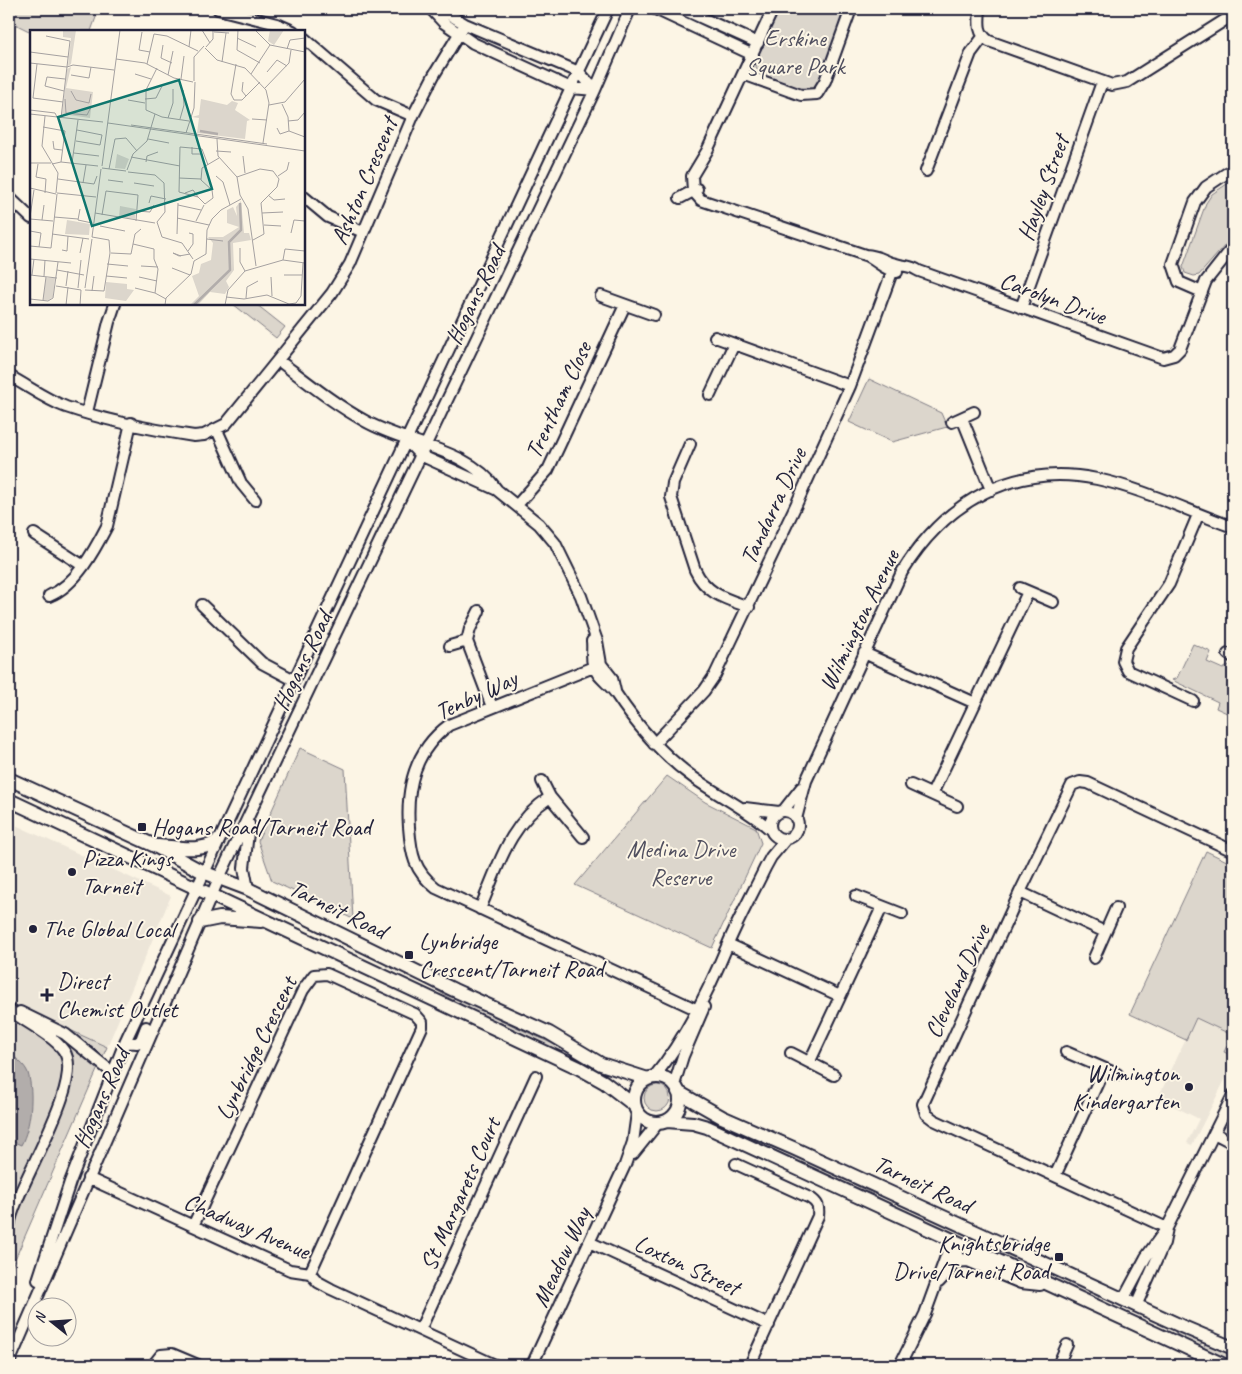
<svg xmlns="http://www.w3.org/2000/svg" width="1242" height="1374" viewBox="0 0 1242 1374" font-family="Caveat,sans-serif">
<rect width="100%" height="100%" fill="#fcf5e5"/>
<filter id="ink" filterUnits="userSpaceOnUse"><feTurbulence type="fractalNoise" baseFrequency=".02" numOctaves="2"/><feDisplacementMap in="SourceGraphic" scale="10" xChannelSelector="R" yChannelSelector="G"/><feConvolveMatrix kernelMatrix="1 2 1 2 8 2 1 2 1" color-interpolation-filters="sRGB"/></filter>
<g filter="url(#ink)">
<path fill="#ece5d8" d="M9 822 171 896 107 1047 9 1002Z
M1196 1018 1232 1035 1224 1052 1233 1056V1064L1192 1145 1187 1143 1199 1119 1158 1098Z"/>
<path fill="#dcd6cc" stroke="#7f7c84" d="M9 9H56L61 11 66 9H99L91 31 31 32 9 21Z
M779 9H845L818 84 809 91C797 90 761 79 756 67L757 58Z
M1233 180V236L1199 275 1194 276 1185 273 1183 267 1206 203 1212 194Z
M233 304H256L285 327 276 338Z
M869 379 941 413 947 427 892 442 849 422Z
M1193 644 1211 652 1207 662 1223 669 1229 665 1233 668V705L1229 714 1216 708 1218 702 1172 680 1177 678Z
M300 748 345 769 353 919 272 881 258 841Z
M667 776 705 802 756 828 761 843 712 948 575 885Z
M1206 851 1233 864V1056L1224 1052 1232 1035 1196 1018 1186 1040 1130 1014Z
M416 978C445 987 468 1004 495 1017 525 1032 556 1044 585 1061L583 1064 481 1017Z
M9 1002 107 1047 9 1273Z
M644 1098a13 13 0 1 1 26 0a13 13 0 1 1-26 0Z
M751 1139C800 1157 845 1178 890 1204L887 1207 749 1143Z
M988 1244 1036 1267 1032 1274 984 1252Z
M1039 1268 1099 1296 1096 1303 1036 1275Z
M1177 1329 1203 1340 1199 1348 1175 1333Z
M1206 1341 1233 1353V1364L1203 1349Z"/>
<path fill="#b2adab" stroke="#78757e" d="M9 1053C16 1058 25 1065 28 1073 34 1093 31 1127 21 1145L9 1140Z"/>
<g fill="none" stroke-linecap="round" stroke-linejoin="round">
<g stroke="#22223b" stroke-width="14">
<path id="minor" d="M218 9 277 24 293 31
M431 9 444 23 473 43 571 88 595 90
M440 9 465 24 579 72 595 90
M655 9 753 55
M682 9 758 43
M773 9 707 151 692 176 693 191 701 200 865 255C876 260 886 271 897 272
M980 9C979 22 977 33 989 41L1112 85 1127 82 1233 15
M304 38 376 100 413 116
M743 74 801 95 817 94 825 81 851 9
M926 171 971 53 983 37
M9 197 31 218
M304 197 328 217 363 232
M680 198 697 189
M865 255C882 256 884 262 896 264 906 267 910 265 919 271L1163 358 1174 355 1180 349 1206 281 1233 247
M1202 292 1179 282 1173 264 1195 202 1206 187 1233 169
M601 296 654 315
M1021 308 1102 82
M715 337 850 386
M278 360C306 381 334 404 365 421 407 445 469 448 497 490
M9 376C28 386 45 399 66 407 104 420 154 430 194 436L204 435 226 424 332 293 350 264 413 116 434 75 465 24
M710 395 734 344
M87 412 109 322 115 304
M962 418 991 490
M952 422 974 412
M217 430 241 483 255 500
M406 440 420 455 497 490 539 524 555 543 581 596 597 641 601 664 612 678 615 691
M690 444 673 483 671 497 695 570C706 594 726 599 749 607
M517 505 548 470 625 305
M34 534 82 565
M1020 588 1053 602
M49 596C76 585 94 551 107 526L131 423
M202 605 262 663 294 680
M479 611 470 629 467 641 492 707
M592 641C593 649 591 657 593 664 596 677 610 684 616 694 638 727 662 755 694 778 719 796 747 809 771 830
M450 646 467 641
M864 653 975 703
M1228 654 1233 657
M601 664 449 725C415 750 406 786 409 827 411 854 414 871 436 888L702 1012
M1193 701 1128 671 1123 661 1126 648 1169 584 1198 515
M654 744 704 691 715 675 796 505 850 386 895 264
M542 781 550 797 583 837
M911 785 957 806
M932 794 1028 592
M745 808 779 812
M783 811 801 788
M770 825a14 14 0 1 1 28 0a14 14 0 1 1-28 0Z
M796 819 806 781 902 572C945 502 1013 462 1097 479 1144 489 1188 511 1233 527
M248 889 244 868 249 824
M1020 892 1105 932
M856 896 902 914
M480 909C499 865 508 825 550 797
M728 944 840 996
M1094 958 1116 908
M9 1010C24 1021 54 1036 64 1051 86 1083 14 1188 9 1226
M20 1012 65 1034 113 1073
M125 1042 137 1043 141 1040 146 1027
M1066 1052 1117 1074
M791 1053 834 1075
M810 1061 882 907
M654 1077C686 1038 709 990 728 944 739 918 753 893 765 868L771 857 786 839
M674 1085 683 1056 704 1007
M1214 1133 1233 1143
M633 1154 658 1123
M736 1164 810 1198C818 1203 819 1207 818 1216L750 1365
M1055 1176 1104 1069
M88 1178 290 1270 310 1273 318 1282 331 1289 495 1365
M193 1226 303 990 314 975 327 974 415 1014 422 1022V1027L310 1273
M1167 1228 934 1120 926 1114 923 1104 1020 892 1072 785 1080 782 1088 783 1233 851
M589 1242 769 1325
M38 1280 70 1182 125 1042 608 9
M939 1282 949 1271 961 1245
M1123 1300 1146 1257 1167 1228 1233 1095
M1136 1306 1164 1243 1167 1228
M420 1330 536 1076
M9 1363 219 878 595 90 630 9
M153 1365 161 1355 172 1354 198 1365
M532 1365 625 1165 633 1142 637 1113
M900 1365 925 1314 952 1240
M1058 1365 1067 1345"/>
</g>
<g stroke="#22223b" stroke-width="16">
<path id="major" d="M9 779 153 845 203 872 248 889 454 990 549 1033 601 1064 648 1079
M9 800 579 1068 604 1082 634 1105
M158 846C177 847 201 853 217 841
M200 922 220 918 261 921
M634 1100a23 23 0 1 1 46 0a23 23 0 1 1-46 0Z
M678 1092 722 1117 793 1148 1181 1326 1233 1348
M667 1121 693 1123 707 1127 1224 1365
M954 1261 968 1260 1021 1282 1040 1284"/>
</g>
<use href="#minor" stroke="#fcf5e5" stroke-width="10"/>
<use href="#major" stroke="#fcf5e5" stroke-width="12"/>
</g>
</g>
<g fill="#22223b" stroke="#fcf5e5" stroke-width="2">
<rect x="137" y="822" width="10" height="10" rx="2.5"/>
<circle cx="72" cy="872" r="5"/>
<circle cx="33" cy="929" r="5"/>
<rect x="404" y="950" width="10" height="10" rx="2.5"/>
<path d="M44.5 987.5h5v5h5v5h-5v5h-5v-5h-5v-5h5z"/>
<circle cx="1189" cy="1087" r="5"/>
<rect x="1054" y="1252" width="10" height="10" rx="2.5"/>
</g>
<g text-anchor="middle" stroke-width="4" stroke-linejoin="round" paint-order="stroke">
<g font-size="24" fill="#504f5f" stroke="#fcf5e5">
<text x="795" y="46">Erskine<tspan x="795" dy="28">Square Park</tspan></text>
<text x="681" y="857">Medina Drive<tspan x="681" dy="28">Reserve</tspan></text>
</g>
<g font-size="24" fill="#22223b" stroke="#fcf5e5">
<text transform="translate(364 181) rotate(-67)" y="8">Ashton Crescent</text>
<text transform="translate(1043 188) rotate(-70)" y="8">Hayley Street</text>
<text transform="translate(475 295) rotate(-64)" y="8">Hogans Road</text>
<text transform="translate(1053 298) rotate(20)" y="8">Carolyn Drive</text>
<text transform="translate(558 400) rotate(-65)" y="8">Trentham Close</text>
<text transform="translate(773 506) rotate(-65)" y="8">Tandarra Drive</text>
<text transform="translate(859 620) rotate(-64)" y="8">Wilmington Avenue</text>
<text transform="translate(302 661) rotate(-64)" y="8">Hogans Road</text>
<text transform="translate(476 695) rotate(-25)" y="8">Tenby Way</text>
<text transform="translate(338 909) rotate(26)" y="8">Tarneit Road</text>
<text transform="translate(957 981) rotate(-65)" y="8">Cleveland Drive</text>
<text transform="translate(256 1048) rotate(-64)" y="8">Lynbridge Crescent</text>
<text transform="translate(101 1098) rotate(-66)" y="8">Hogans Road</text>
<text transform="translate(923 1184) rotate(25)" y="8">Tarneit Road</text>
<text transform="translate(460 1194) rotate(-66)" y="8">St Margarets Court</text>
<text transform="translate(247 1226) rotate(23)" y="8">Chadway Avenue</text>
<text transform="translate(561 1257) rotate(-65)" y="8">Meadow Way</text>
<text transform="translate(687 1265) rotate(25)" y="8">Loxton Street</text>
</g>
<g font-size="24" fill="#22223b" stroke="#fcf5e5" text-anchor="start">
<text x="152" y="835">Hogans Road/Tarneit Road</text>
<text x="82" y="866">Pizza Kings<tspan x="82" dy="28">Tarneit</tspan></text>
<text x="43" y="937">The Global Local</text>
<text x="419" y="949">Lynbridge<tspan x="419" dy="28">Crescent/Tarneit Road</tspan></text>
<text x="57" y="989">Direct<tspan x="57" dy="28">Chemist Outlet</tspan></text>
<text x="1179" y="1081" text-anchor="end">Wilmington<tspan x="1179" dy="28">Kindergarten</tspan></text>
<text x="1049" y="1251" text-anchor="end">Knightsbridge<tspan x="1049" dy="28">Drive/Tarneit Road</tspan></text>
</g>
</g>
<g transform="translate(30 30)">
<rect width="275" height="275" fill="#fcf5e5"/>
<path d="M33 0H46L41 34 38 36 41 8 33 7ZM240 0H254L244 15 238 11ZM41 37 36 58 63 62 60 88 32 84 37 39ZM171 69 197 75 202 71 208 73 205 80 220 90 217 91 215 109 167 103 169 88 162 87 169 85ZM87 124 99 129 95 139 85 138ZM211 171 214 203H219L221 210 203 213 204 240 196 251 199 257 195 264 180 262 168 275H160L169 266 162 246 169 243 171 234 181 230 183 213 178 207H193L209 197 197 193V180L203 177 207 186 206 177ZM90 176 106 179 105 189 89 187ZM37 190 60 194 59 205 35 204ZM16 248H25L23 267 19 270H13ZM76 252 97 254V259L104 260 96 271 75 268Z" fill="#dcd6cc"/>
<path fill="none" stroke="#b2adab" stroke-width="2.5" d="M170 101 188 104M164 275 200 240 199 212 211 200 210 173"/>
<path fill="none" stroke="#a5a1a1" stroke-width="1" d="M172 0 180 13M208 0 207 20 230 33M225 0 240 15 275 22M112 2 109 20 120 22M184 2 199 3M16 6 40 11M207 8 226 17M133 15 131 28 142 33M159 17 161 0M176 17 183 9V0M175 18 187 30 215 38 236 60 239 73 233 113M257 19 260 10 275 8M0 22 38 27M86 29 115 33 144 48 163 52M192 32 196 3M0 33 37 37M7 34 3 68 33 72M117 34 124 4 137 6 168 21M206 34 201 64 204 70H212L230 52M37 37 43 35 84 40M127 38 116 60V80L132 87 159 91M237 42 247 30 257 36M105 44 121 49M221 44 240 15M41 45 59 48 61 37M138 45 143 21M151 49 154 26M164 51V27L174 16M213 52 212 61 216 66M235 58 259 33 261 20M34 61 15 56 17 47 35 49M41 61 46 70 59 73 61 64M35 69 36 83 57 85 61 77M115 69 126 68 133 54M98 70 115 73M252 74 258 87 259 101 275 107M239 75 255 72 275 49M0 80 25 83 27 87M0 84 73 92M15 86 12 116 28 143 26 163M31 88 40 11M138 88 143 73V59M150 89 154 75 153 60M222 89 237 90M258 91 268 90 275 82M78 93 275 121M101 95 237 114M13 97 35 101 31 132M247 98 250 104 259 101M156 103 164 78 165 52M118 109 139 113M187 109 188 126 207 147 210 165 218 179 226 236M23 111 24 119 32 120M46 111 70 115 72 105 47 100M162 117V124H172M186 121 201 122M44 123 69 126M213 126 215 143M101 127 150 136M116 132 117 126 128 122M0 133H21M42 133 48 90M8 134 6 147 16 149 15 163M22 134 31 132 68 136M72 136 90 0M72 138 96 141M79 139 85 109 96 108 107 121M97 140 103 124 117 111 125 84M98 142 125 145 134 153 135 182 127 192M186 146 193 152 200 175M248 146 257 140 259 132M207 147 230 139 243 141 249 149 247 157 231 173 234 204 223 210M149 148 171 149M28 149 64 154 67 146M78 150 93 152M53 153 56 135M104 153 124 156M0 158 26 164M27 163 66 167M155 163 163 160 168 167M238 165 244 170 255 169M119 173 121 166 136 169M175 174 168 167 149 162 150 117 172 119 178 135M175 174 183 168 182 160 171 150 172 138 189 128M148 175 171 180M50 179 48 190 62 193M107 181 120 182 124 175M65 183 125 193M232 183 253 182M72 185 76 161 108 165 106 191M0 187 4 160M24 187 48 189M147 188 179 195M0 189 23 191M12 190 14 175M166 191 174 175M127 192 132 207 152 213 163 229M234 195 251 196M70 196 95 201M0 201 11 203 9 217M261 203 264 190 275 191M22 204 59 209M147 204 148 173M62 207 71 139M177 209 193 211M103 214 124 219V229L128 239 125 263 136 269M0 216 21 218 27 164M210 218V232L215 241M32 220 37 221 38 206M158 221 163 214V204L159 203M50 223 53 208M81 223 101 224 105 204 111 199M151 226 143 223 149 226 160 224M0 229 41 233M253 230 255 219 275 221M164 231 176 224 177 200 182 189 191 180 211 169M77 234 98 236M111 236 128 237M142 238 160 245M27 240 54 245M0 245 27 248M2 245 4 229M254 245H272M14 246 15 230M76 246 97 248M109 247 127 251M241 247 242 266M26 256 51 260M36 256 38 241M48 258 51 230M55 258 62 209M105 258 125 263M55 260 74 261 80 223 79 210 62 207M62 261 64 246M196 267 214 269 237 265 259 274 266 273 271 266 273 233M216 268 217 257 228 251M0 269 18 271 23 268 28 232M13 270 16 247M36 275 38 257M50 275 51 260M135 275 136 268 161 244 164 231M195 275 198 260 215 241 253 230 275 233"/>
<path fill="#0f766e" fill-opacity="0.15" stroke="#0f766e" stroke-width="2.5" d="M149 50 182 159 62 196 28 87Z"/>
<rect width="275" height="275" fill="none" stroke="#22223b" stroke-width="2.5"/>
</g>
<rect width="1242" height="1374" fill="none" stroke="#fcf5e5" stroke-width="30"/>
<rect x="15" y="15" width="1212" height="1344" fill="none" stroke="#22223b" stroke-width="2" filter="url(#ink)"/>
<g transform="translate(52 1322) rotate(287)"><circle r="24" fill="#fcf5e5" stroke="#a5a1a1"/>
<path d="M0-4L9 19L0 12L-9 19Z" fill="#22223b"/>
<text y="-8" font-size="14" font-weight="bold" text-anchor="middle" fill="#22223b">N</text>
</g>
</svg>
